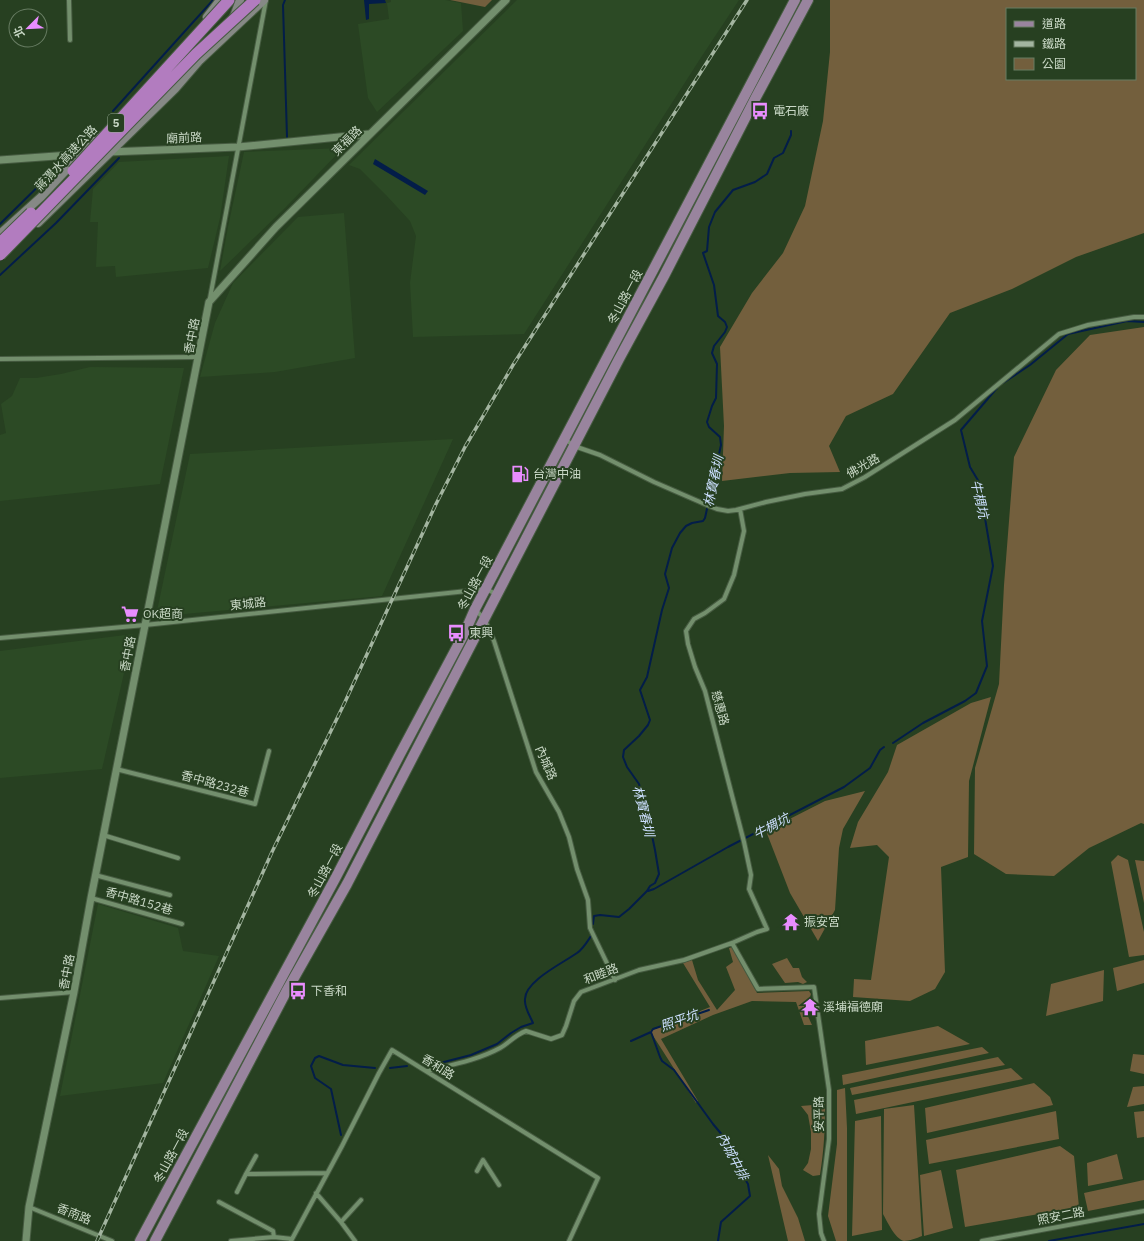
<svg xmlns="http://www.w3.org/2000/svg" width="1144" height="1241" viewBox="0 0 1144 1241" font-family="'IBM Plex Sans','Noto Sans TC',sans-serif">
<rect width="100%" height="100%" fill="#274021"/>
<path fill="#2c4a25" d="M391 0H445L461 3 463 31 377 112 368 98 358 24 389 19 387 3 391 2Z
M517 0H739L700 59 524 334 413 337 410 283 416 236 410 221 386 195 360 169 349 165Z
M343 148 285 208 220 271 228 227 244 152Z
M229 156 220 218 208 268 116 277 115 266 96 267 98 222H90L93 189 119 162Z
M344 213 355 358 275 372 200 377 215 323 233 283 298 217Z
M90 367 184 368 160 484 0 501V435L6 433 1 404 12 396 20 378H36L61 374Z
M453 439 382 596 162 616 157 611 190 454Z
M133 634 102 769 0 778V651Z
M98 904 178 928 183 951 219 956 163 1083 60 1096Z"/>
<path fill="#735f3d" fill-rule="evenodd" d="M450 0H492L485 7Z
M830 0H1144V233L1076 257 1012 289 950 313 893 394 846 416 829 446 840 472 790 473 722 481 724 426 720 347 752 293 783 253 805 206 823 121 830 52ZM1007 9H1135V79H1007Z
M1144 327V824L1141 823 1089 848 1054 876 1006 874 974 854 975 768 999 684 1004 585 1014 457 1056 370 1090 335Z
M991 697 969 781 968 857 941 867 945 972 935 989 910 1001 853 997 854 979 871 980 889 857 877 845 850 848 858 822 888 772 897 745 971 703Z
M865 791 843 829 839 848 835 910 818 941 790 893 766 831 825 801Z
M1118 855 1128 860 1144 932V955L1129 957 1111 862Z
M1135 860 1144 861V903Z
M732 947 757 993 809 991 811 994C810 998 808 1000 807 1003 804 1011 809 1018 812 1025H804L796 1002 752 1001 713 1015 661 1039 698 1101 696 1103 650 1031 710 1007 683 963 692 960 698 980 717 1010 735 990 726 967 733 962 729 948Z
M787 958 793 968H799L802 977 807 982 803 984 798 982 785 983 772 964Z
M1144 960V983L1117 991 1113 968Z
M1104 970 1103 1001 1046 1016 1051 984Z
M938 1026 970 1044 866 1065 865 1041Z
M982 1047 989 1053 843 1085 842 1075Z
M1133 1054 1144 1055V1074L1130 1071Z
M998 1057 1005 1065 852 1095 850 1088Z
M1011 1068 1023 1079 856 1114 854 1100Z
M1034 1083 1050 1097 1053 1105 927 1133 925 1108Z
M1144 1086V1104L1127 1107 1133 1087Z
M845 1088 847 1128V1241H836L828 1216 837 1144V1090Z
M825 1104C825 1130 824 1150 820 1175L813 1176 803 1170 808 1163 811 1149V1132L808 1115 801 1106Z
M914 1105 922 1236C917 1238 909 1241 904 1241 895 1239 887 1221 883 1214L884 1109Z
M1056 1111 1059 1139 929 1164 926 1140Z
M1144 1111V1137L1137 1138 1134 1112Z
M881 1116 882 1230 852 1236 855 1121Z
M1060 1146 1074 1156 1079 1207 965 1227 956 1170Z
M1117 1154 1123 1179 1088 1186 1087 1163Z
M768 1155 779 1169 782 1186 798 1218 805 1241H788Z
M941 1170 953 1228 924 1236 920 1175Z
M1144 1180V1200L1088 1211 1084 1193Z"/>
<path fill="#031d49" d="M364 0H385L386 3 369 4V19L366 20Z
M375 159 428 191 425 195 373 164Z"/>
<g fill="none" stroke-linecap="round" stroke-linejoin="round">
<path stroke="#031d49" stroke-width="2" d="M285 0 283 5 287 137
M113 111 213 0
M0 224 65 160
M0 275 56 223 119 158
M1003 383 1030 365 1068 334 1127 321 1144 322
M893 743 923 723 965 701 976 693 987 666 982 621 993 566 979 482 970 467 961 430 997 388
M648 891 654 889 728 847 844 787 870 768 880 750 884 747
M593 924 594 916 600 915 619 917 629 909 647 891 650 886 655 883 659 874 655 850 649 821 639 784 627 767 623 757 624 750 639 736 648 725 650 720 640 690 647 677 662 610 669 588 665 574 672 548 680 533 686 526 692 523 703 521 705 518 721 445 720 437 709 427 707 422 712 406 716 398 717 364 712 353 714 346 725 332 727 327 725 322 718 316 714 285 703 253 707 251 709 227 715 212 733 190 755 182 767 174 774 158 783 153 791 135V131
M651 1032 660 1057 662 1061 674 1070 713 1124 728 1142 729 1153 748 1184 750 1196 721 1222 718 1241
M631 1041 651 1032 653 1029 709 1010
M428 1063H440L471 1055 497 1044 511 1033 521 1027 533 1023C530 1016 524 1007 525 999 525 981 563 963 577 953 583 949 587 942 591 936
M390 1068 407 1066
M341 1135 331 1089 315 1078 311 1066 315 1058 319 1056 343 1065 375 1068
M1049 1241 1144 1224"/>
<g stroke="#465b41" stroke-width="6">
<path id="minor" d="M69 0 70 40
M210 298 266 0
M0 359 199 357
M565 439 574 446 600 455 654 482 707 505 717 509 728 511 736 510 766 502 805 494 842 489 865 477 955 420 1059 334 1088 325 1134 317H1144
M475 610 484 618 494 641 536 772 559 812 569 837 577 869 588 900 590 928 615 980
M0 638 145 625 486 589 496 594
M116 769 255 804 269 751
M103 835 178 858
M95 875 170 895
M91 898 182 924
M732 943 758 989 814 987 829 1090V1139L819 1214 821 1233 824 1241
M0 998 74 992
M427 1071C451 1065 478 1060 500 1048 509 1043 515 1035 526 1031L551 1039 562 1035 566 1026 574 1001 581 992 639 970 684 960 732 943 757 932 767 929 749 889 751 875 744 842 705 691 695 667 688 644 686 631 694 619 705 613 724 599 734 575 744 531 740 509
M477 1171 483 1160 499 1185
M246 1174 256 1156
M237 1192 246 1174 327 1173
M316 1193 341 1222 355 1241
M219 1202 273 1231 274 1237
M29 1207 112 1241
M341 1222 361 1200
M231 1241 274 1237 292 1239
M291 1241 342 1146 379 1073 392 1050 598 1178 569 1241
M982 1241 1144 1211"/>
</g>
<g stroke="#465b41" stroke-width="9">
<path id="tertiary" d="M108 152 238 147 369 134
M0 160 84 154
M26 1241 29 1207 74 992 91 898 209 302 276 227 506 0"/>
</g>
<g stroke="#465b41" stroke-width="10">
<path id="secondary" d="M207 17 220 0
M233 19 240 0
M38 223 175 89 200 60 264 0
M0 234 41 197 98 136"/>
</g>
<g stroke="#465b41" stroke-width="12">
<path id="primary" d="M140 1241 179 1168 336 877 399 756 465 632 475 609 795 0
M155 1241 286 992 347 884 619 359 664 276 756 97 808 0"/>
</g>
<use href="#minor" stroke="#738f6d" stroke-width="4"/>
<use href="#tertiary" stroke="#738f6d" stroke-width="7"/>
<use href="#secondary" stroke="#868986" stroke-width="8"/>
<use href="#primary" stroke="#99849e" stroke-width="10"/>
<g stroke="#a3b5a0" stroke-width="3.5">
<path id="rail" d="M97 1241 272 852 345 702 436 504 465 447 513 365 747 0"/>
</g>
<use href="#rail" stroke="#274021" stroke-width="2" stroke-dasharray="6" stroke-linecap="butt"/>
<g stroke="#465b41" stroke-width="13" stroke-linecap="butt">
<path id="motorway-bridge" d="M73 171 229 0
M0 243 31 213
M0 255 196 54 255 0"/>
</g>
<use href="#motorway-bridge" stroke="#b27cbf" stroke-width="11"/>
</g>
<defs>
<g id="bus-bare" transform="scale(1.38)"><path d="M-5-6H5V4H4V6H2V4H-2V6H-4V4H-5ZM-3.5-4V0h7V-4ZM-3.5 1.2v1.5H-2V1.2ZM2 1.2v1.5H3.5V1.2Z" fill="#e98dfe" stroke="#274021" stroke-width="2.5" paint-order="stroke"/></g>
<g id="fuel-bare" transform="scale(1.38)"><path d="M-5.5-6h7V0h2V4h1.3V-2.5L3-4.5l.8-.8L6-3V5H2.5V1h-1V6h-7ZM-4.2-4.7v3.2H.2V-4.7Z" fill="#e98dfe" stroke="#274021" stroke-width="2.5" paint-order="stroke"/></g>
<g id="supermarket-bare" transform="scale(1.38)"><path d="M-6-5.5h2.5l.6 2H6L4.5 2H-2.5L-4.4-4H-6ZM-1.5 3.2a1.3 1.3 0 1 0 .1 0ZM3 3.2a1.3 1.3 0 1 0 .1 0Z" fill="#e98dfe" stroke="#274021" stroke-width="2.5" paint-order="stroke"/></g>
<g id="temple-bare" transform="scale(1.38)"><path d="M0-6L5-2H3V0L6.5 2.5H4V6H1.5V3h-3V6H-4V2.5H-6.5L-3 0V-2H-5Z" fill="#e98dfe" stroke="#274021" stroke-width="2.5" paint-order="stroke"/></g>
</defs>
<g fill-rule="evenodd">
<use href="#bus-bare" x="760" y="111"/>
<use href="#fuel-bare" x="520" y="474"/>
<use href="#supermarket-bare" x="130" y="614"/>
<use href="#bus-bare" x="456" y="633"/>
<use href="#temple-bare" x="791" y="922"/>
<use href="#bus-bare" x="298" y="991"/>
<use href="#temple-bare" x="810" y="1007"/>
</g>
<g text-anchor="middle" stroke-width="4" stroke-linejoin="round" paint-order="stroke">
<rect fill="#274021" stroke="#98aa94" stroke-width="1" x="108" y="114" width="16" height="18" rx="3"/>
<g font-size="11" font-weight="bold" fill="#c9d8c6">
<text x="116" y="127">5</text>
</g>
<g font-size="12" fill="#c9d8c6" stroke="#274021" text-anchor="start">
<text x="773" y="115">電石廠</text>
<text x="533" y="478">台灣中油</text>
<text x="143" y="618">OK超商</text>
<text x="469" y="637">東興</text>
<text x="804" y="926">振安宮</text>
<text x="311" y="995">下香和</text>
<text x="823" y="1011">溪埔福德廟</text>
</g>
<g font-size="12" fill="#c9d8c6" stroke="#274021">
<text transform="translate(184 138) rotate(-2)" y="4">廟前路</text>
<text transform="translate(347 141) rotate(-45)" y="4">東福路</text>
<text transform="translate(66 158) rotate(-47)" y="4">蔣渭水高速公路</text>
<text transform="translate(625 297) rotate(-62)" y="4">冬山路一段</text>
<text transform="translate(192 336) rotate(-79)" y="4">香中路</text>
<text transform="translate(863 466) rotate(-30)" y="4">佛光路</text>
<text transform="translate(475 583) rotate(-62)" y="4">冬山路一段</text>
<text transform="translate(248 604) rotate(-6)" y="4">東城路</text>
<text transform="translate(128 654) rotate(-79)" y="4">香中路</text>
<text transform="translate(720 708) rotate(75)" y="4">慈惠路</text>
<text transform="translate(546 763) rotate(67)" y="4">內城路</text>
<text transform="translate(215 784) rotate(15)" y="4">香中路232巷</text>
<text transform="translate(325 871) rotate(-62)" y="4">冬山路一段</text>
<text transform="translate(139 901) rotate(16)" y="4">香中路152巷</text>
<text transform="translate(67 972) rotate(-79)" y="4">香中路</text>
<text transform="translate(601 974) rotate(-21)" y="4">和睦路</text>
<text transform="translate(438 1067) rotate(32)" y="4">香和路</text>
<text transform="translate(819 1114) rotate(-91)" y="4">安平路</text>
<text transform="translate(171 1156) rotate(-62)" y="4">冬山路一段</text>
<text transform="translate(74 1214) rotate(22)" y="4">香南路</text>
<text transform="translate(1061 1216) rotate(-11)" y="4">照安二路</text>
</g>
<g font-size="13" font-style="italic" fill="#ccdffe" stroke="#274021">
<text transform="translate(713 481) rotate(-78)" y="5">林寶春圳</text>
<text transform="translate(980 499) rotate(77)" y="5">牛椆坑</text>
<text transform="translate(644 811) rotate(76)" y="5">林寶春圳</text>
<text transform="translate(771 826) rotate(-28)" y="5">牛椆坑</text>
<text transform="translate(679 1020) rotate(-19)" y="5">照平坑</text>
<text transform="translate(733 1156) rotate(62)" y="5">內城中排</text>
</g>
</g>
<rect x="1006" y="8" width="130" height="72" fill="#274021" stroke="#687d63"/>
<rect x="1014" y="21" width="20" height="6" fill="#99849e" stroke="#687d63"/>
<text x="1042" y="28" font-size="12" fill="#c9d8c6">道路</text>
<rect x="1014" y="41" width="20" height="6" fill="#a3b5a0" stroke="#687d63"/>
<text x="1042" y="48" font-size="12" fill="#c9d8c6">鐵路</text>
<rect x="1014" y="58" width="20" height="12" fill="#735f3d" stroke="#687d63"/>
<text x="1042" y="68" font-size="12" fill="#c9d8c6">公園</text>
<g transform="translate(28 28) rotate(246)"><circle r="19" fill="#274021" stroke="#687d63"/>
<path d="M0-3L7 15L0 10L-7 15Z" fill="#e98dfe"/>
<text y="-6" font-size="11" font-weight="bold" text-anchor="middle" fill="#c9d8c6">北</text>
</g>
</svg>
